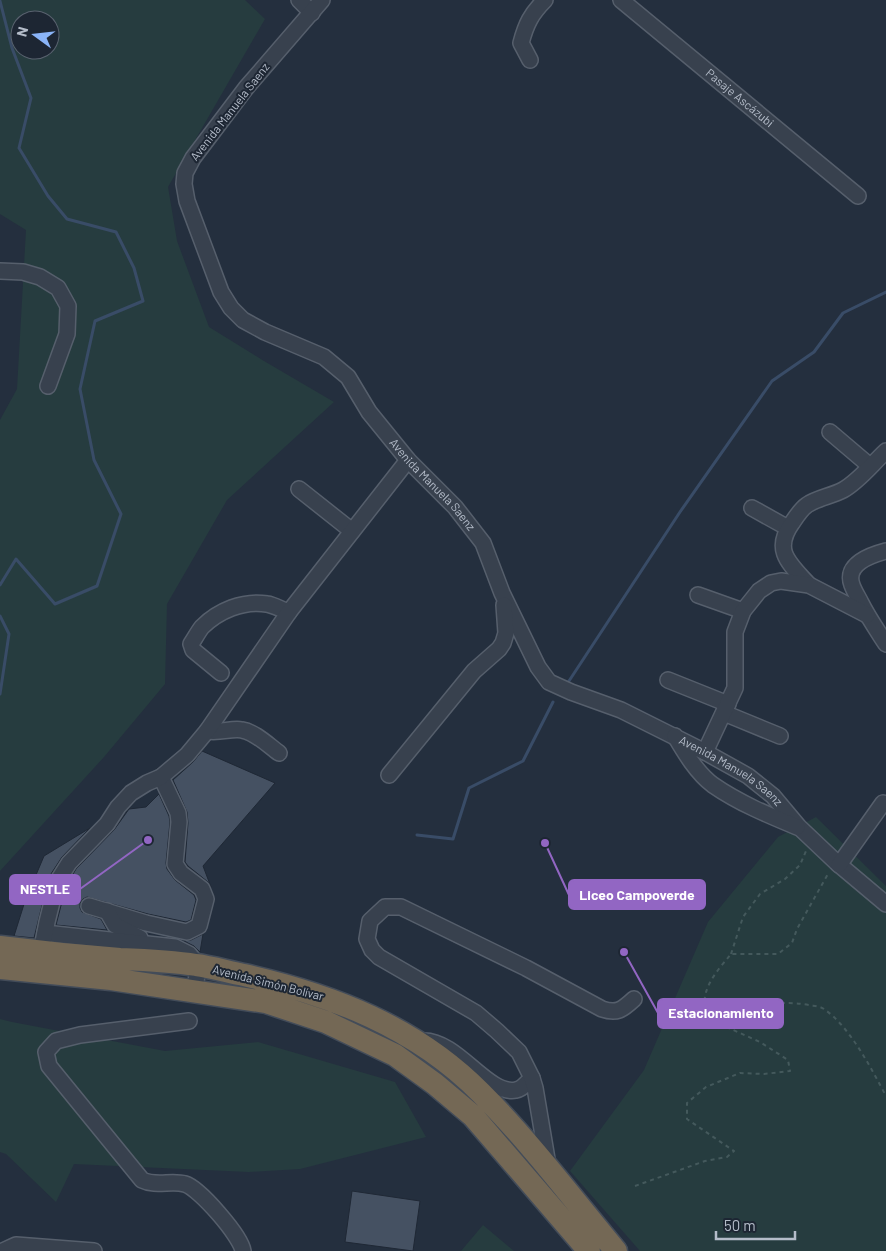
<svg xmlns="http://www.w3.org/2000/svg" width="886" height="1251" viewBox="0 0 886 1251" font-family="Barlow,sans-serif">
<rect width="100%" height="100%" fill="#242f3e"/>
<path fill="#263c3f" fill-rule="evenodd" d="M0 0H245L265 19 168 187 177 241 209 327 264 361 334 402 227 500 167 604 165 684 104 757 0 871V420L17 389 26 230 0 214ZM20 20H50V50H20Z
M816 817 886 886V1251H640L570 1171 644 1070 708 922 778 837Z
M0 1019 12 1022 165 1051 258 1042 395 1082 426 1137 300 1169 249 1172 74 1164 56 1202 6 1154 0 1152Z
M483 1225 514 1251H461Z"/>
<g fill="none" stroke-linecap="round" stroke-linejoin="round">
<path stroke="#394c67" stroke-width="3" d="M0 1 12 48 31 98 19 148 48 196 67 219 116 232 134 268 143 301 95 321 80 389 94 460 121 514 97 586 55 604 16 559 0 585
M0 616 9 634 0 694
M567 684 680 512 772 381 814 352 843 313 886 292
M417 835 453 839 469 788 523 761 553 702"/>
</g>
<path fill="#455162" stroke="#1f2835" d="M202 751 275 783 203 866 211 887 208 882 188 866 185 862 188 823 187 812 173 780 193 762Z
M159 794 169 816 170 822 166 863 167 869 175 880 194 895 196 900 191 920 186 922 148 914 87 897 83 899 80 903V908L82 912 101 919 107 930 56 925 66 886 76 869 114 830 129 809 146 807Z
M90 828 62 857 49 877 34 938 14 936 25 901 44 856Z
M203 934 200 952 194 946 184 941 191 940Z
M352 1191 420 1201 413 1251 345 1242Z"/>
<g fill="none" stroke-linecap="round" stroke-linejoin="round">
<g stroke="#565f6c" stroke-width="18">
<g id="minor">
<path d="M299 0 312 13"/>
<path id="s1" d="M322 0 246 88 193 158 185 173 184 184 187 201 221 292 231 308 243 320 265 332 324 357 348 377 369 412 408 460 455 507 483 543 502 593 538 667 549 682 571 692 621 710 705 752 748 776 773 796 799 827 836 862 886 904"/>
<path id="s2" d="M621 0 858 196"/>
<path d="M530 60 521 43C526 24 531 14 545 0"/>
<path d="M0 271 23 272 40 277 58 288 68 306 67 334 48 386"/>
<path d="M830 432 870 466"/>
<path d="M299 489 352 531"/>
<path d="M752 508 788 528"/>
<path d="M886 551C871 555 844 564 852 585 854 591 858 597 861 603 868 617 877 630 886 644"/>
<path d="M809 585C790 564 772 551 792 523 796 517 801 509 807 505 817 498 832 496 843 490 859 481 872 464 886 451"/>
<path d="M698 595 743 611"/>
<path d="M221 673 193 650 191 644C195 638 198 632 202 627 218 611 243 600 267 604 274 605 282 610 289 612"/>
<path d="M668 680 728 704"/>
<path d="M724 713 780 736"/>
<path d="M207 731C221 733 232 728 242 730 255 732 268 745 279 753"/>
<path d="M675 736C685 753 697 773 713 785 739 803 768 815 797 827"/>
<path d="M705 752 735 688V632L743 611 759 591 771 583 781 581 809 585 867 615"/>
<path d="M389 775 474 671 499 649 503 643 506 633 504 605"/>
<path d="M839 865 883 803"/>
<path d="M89 906 146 923 187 932 199 926 206 899 202 889 181 873 175 864 179 822 178 813 161 777"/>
<path d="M107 911 115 925 140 938"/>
<path d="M45 933 175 947 189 954 198 965 195 991"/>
<path d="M41 952 47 922 57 882 69 863 107 824 118 807 131 793 147 783 161 777 187 755 207 731 289 612 408 460"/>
<path d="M189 1021 80 1035 56 1041 46 1052 49 1066 142 1180C156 1187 171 1180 185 1184 199 1188 241 1236 243 1251"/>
<path d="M424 1041C458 1041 488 1096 516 1090 523 1089 527 1082 532 1078"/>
<path d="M548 1165 535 1088 532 1078 519 1052 497 1031 476 1013 379 957 372 950 367 939 370 921 385 907H401L526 968 602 1009C617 1014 622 1010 634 999"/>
<path d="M3 1251 16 1245 94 1251"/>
</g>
</g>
<g stroke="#434c59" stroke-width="25">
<path id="highway" d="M0 947C40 952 80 956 120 959 146 960 171 961 196 965 212 967 228 972 244 975 332 995 416 1027 481 1093 530 1142 572 1198 616 1251
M0 968 111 979 266 1002 326 1022 395 1055 435 1084 473 1116 589 1251"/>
</g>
<path stroke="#44595c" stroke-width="2" stroke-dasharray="4 4" stroke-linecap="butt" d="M731 954 743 917 760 894 785 879 800 865 806 851
M722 1025C718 1023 712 1020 709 1016 695 994 718 970 731 954H778L792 943 797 929 829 872
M635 1186 705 1161 727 1157 734 1151 687 1119V1103L706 1087 740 1073 764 1074 790 1071 788 1060 760 1042 722 1025C752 1007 774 999 809 1005 814 1006 820 1006 824 1009 850 1027 871 1068 886 1096"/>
<use href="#minor" stroke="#38414e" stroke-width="15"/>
<use href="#highway" stroke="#746855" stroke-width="22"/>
</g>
<g text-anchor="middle" stroke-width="4" stroke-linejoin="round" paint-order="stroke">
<g font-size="12" fill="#b4bcc9" stroke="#1d2633">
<text dy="4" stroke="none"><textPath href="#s2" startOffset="154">Pasaje Ascázubi</textPath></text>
<text transform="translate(230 112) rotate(-52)" y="4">Avenida Manuela Saenz</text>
<text dy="4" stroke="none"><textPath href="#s1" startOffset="640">Avenida Manuela Saenz</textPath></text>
<text dy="4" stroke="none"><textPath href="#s1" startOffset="1075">Avenida Manuela Saenz</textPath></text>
<text transform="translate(268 983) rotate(14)" y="4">Avenida Simón Bolívar</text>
</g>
</g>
<path fill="none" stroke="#9266c3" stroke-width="2" d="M148 840L80 889M545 843L569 895M624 952L658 1013"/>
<g fill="#9266c3" stroke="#1d2633" stroke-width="2">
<circle cx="148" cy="840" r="5"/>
<circle cx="545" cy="843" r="5"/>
<circle cx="624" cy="952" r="5"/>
</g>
<g fill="#9266c3" stroke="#9266c3" stroke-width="2">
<rect x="10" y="875" width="70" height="29" rx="5"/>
<rect x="569" y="880" width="136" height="29" rx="5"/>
<rect x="658" y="999" width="125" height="29" rx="5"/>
</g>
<g font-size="14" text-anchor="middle" font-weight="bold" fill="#fff">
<text x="45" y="894">NESTLE</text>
<text x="637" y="900">Liceo Campoverde</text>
<text x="721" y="1018">Estacionamiento</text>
</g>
<g transform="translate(35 35) rotate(285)"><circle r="24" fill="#1d2633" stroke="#59626f"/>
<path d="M0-4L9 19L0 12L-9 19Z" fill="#8ab4f8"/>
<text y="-8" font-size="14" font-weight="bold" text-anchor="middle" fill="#b4bcc9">N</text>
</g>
<path d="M716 1231v8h79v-8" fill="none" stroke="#b4bcc9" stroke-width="2.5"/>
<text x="724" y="1231" font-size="15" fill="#b4bcc9" stroke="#1d2633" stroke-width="4" paint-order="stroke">50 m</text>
</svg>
